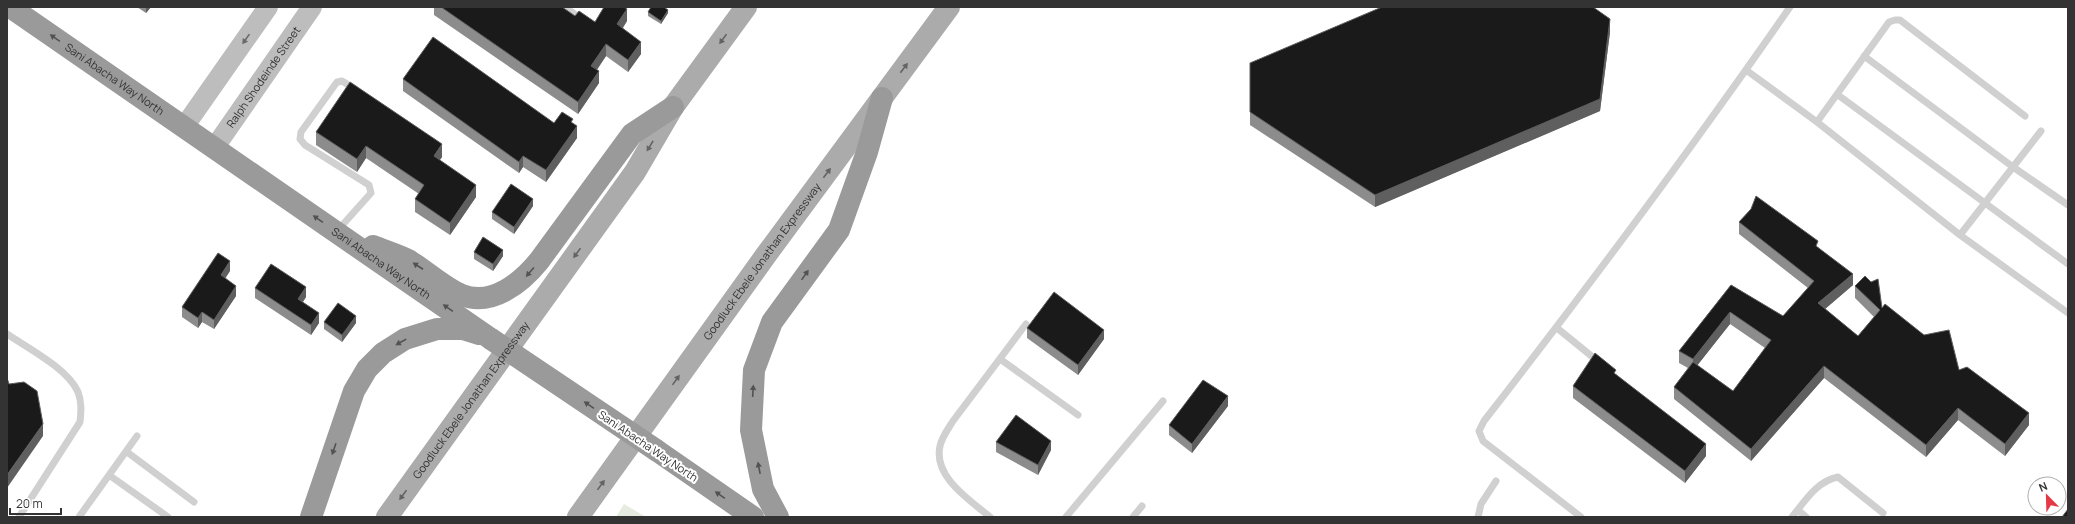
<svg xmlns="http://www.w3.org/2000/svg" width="2075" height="524" viewBox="0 0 2075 524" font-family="Manrope,sans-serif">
<rect width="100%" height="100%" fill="#fff"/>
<path fill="#e6ecdf" d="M624 504 646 517H616Z"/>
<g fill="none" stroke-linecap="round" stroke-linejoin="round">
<path stroke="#d0d0d0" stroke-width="7" d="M565 7 576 15
M1864 56 2013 167 2068 205
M1746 70 1817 122 1960 235 2068 313
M1838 95 2068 264
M1817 122 1889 22 1895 20H1900L2025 116
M338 230 371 193 369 185 305 145 300 139 301 132 337 82 342 81 355 89
M1960 235 2041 131
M1557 328 1600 363
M7 334C28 348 68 369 78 392 82 402 81 412 80 422L19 517
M1000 359 1078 415
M127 452 194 502
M109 475 168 517
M1798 510 1806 517
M79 517 137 436
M990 517C970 500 933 477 940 446 942 437 948 429 953 421L1026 324
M1066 517 1163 401
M1133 517 1142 506
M1478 517 1481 504 1496 481
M1581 517 1483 441 1479 431 1484 421C1589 286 1692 148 1790 7
M1792 517C1805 501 1817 481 1838 477L1883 513"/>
<g stroke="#bdbdbd" stroke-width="20">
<path d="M184 127 268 7"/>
<path id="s1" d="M215 147 312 7"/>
</g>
<g stroke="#ababab" stroke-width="22">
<path id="s2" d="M387 517 635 172 673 107 746 7"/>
<path id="s3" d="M578 517 766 255 949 7"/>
</g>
<g stroke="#9a9a9a" stroke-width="22">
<path id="s4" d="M10 7 491 339"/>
<path d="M373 246C385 251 399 255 410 261 426 271 446 289 462 295 492 307 522 282 539 261L632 134 673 107"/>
<path d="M656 450 753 517"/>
<path d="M311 517 354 391 367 369 383 353 405 339 437 329H463L479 334"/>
<path d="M778 517 763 489 751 430 754 370 772 322 839 230 867 152 882 98"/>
</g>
<path stroke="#9a9a9a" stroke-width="22" d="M491 339 656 450"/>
</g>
<path fill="#8c8c8c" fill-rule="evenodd" d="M137 7H151L146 13Z
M434 7H562L575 16 595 22 627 21 623 28 641 54 628 72 606 56 597 70 599 83 578 114 434 15Z
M648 12 668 13 661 24 648 16Z
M1610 32 1600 111 1375 207 1250 125V63Z
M403 79 554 123H573L577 138 546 182 523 167 519 173 403 91Z
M316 132 442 157 440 160 476 197 450 235 415 212V199L419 194 366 158 357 172 316 145Z
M533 206 514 234 492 219V212Z
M1739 222 1818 247 1853 285 1825 309 1858 336 1874 317 1855 298V286L1882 308 2029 425 2005 456 1958 420 1926 457 1824 378 1751 461 1674 399V387L1688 368 1679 363V351L1731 285 1783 316 1808 288 1739 234ZM1730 324 1765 348 1733 391 1697 365Z
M474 252 503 256 493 271 474 259Z
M230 271 225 278 236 296 214 329 202 322 198 328 182 317V307Z
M255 288 306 297 303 302 319 323 311 335 255 298Z
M324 322 356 323 342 342 324 329Z
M1027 328 1104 339 1078 375 1027 338Z
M1616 374 1706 456 1685 483 1573 398V386Z
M1228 406 1192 453 1169 435V425Z
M996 442 1051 450 1038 475 996 452Z"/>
<path fill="#5f5f5f" d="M146 7H151L146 13Z
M627 9V21L617 36V24Z
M668 10V13L661 24V21Z
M1610 19V32L1600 111 1375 207V195Z
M641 42V54L628 72V60Z
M606 44V56L591 78V66Z
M599 71V83L578 114V102Z
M577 126V138L546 182V170Z
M442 144V157L434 168V156Z
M366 146V158L357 172V159Z
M523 156V167L519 173V162Z
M476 185V197L450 235V223Z
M533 199V206L514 234V227Z
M503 250V256L493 271V264Z
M230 261V271L221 285V275Z
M1853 274V285L1818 315V303Z
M236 286V296L214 329V320Z
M306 287V297L298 309V299Z
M202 312V322L198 328V318Z
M1730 312V324L1693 371V359Z
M319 313V323L311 335V325Z
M356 316V323L342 342V335Z
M1104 330V339L1078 375V365Z
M1824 366V378L1751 461V449Z
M1228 396V406L1192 453V444Z
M1958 408V420L1926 457V445Z
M2029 413V425L2005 456V444Z
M43 424V436L7 488V475Z
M1051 441V450L1038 475V465Z
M1706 444V456L1685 483V471Z"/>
<path fill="#1a1a1a" stroke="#5f5f5f" d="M441 7H562L575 16 579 11 595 22 604 7H624L627 9 617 24 641 42 628 60 606 44 591 66 599 71 578 102Z
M651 7H664L668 10 661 21 648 12Z
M1382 7H1593L1610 19 1600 99 1375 195 1250 112V63Z
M433 37 554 123 562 112 573 119 571 122 577 126 546 170 523 156 519 162 403 79Z
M350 82 442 144 434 156 476 185 450 223 415 199 424 185 366 146 357 159 316 132Z
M511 184 533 199 514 227 492 212Z
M1756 196 1818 241 1816 246 1853 274 1818 303 1858 336 1880 310 1855 286 1865 276 1871 282 1878 279 1882 308 1885 304 1924 335 1949 330 1959 370 1967 367 2029 413 2005 444 1958 408 1926 445 1824 366 1751 449 1674 387 1693 362 1733 391 1771 340 1730 312 1693 359 1679 351 1731 285 1783 316 1814 281 1739 222 1751 209Z
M483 237 503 250 493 264 474 252Z
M218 253 230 261 221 275 236 286 214 320 202 312 198 318 182 307Z
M271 264 306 287 298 299 319 313 311 325 255 288Z
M1054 292 1104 330 1078 365 1027 328Z
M338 303 356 316 342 335 324 322Z
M1595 353 1616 370 1614 373 1706 444 1685 471 1573 386Z
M7 378 9 384 24 382 37 391 43 424 7 475Z
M1203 380 1228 396 1192 444 1169 425Z
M1016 415 1051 441 1038 465 996 442Z
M2068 509V517H2062Z"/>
<defs><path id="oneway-solid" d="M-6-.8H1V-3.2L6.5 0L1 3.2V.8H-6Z"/></defs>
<g fill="#525252">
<use href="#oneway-solid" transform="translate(55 38) rotate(-145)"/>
<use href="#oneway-solid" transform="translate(318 219) rotate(-145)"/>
<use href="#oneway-solid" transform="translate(418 266) rotate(-147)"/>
<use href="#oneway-solid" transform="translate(530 272) rotate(131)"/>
<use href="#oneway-solid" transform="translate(805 275) rotate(-55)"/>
<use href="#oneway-solid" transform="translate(448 308) rotate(-145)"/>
<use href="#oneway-solid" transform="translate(401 342) rotate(151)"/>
<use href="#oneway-solid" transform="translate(753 391) rotate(-87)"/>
<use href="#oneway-solid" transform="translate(589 405) rotate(-146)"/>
<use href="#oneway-solid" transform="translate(334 449) rotate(109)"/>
<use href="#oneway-solid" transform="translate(759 468) rotate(-101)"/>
<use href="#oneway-solid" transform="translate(720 495) rotate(-145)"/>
</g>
<use fill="#6a6a6a" href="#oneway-solid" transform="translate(246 39) rotate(125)"/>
<g fill="#636363">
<use href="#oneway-solid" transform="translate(723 39) rotate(126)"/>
<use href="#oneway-solid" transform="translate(904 68) rotate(-53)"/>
<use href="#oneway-solid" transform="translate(650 146) rotate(121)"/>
<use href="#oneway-solid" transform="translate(827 173) rotate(-53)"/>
<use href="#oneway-solid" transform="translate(577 253) rotate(126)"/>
<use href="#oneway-solid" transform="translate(676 380) rotate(-54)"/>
<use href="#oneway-solid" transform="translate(601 485) rotate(-54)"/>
<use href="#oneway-solid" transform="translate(403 495) rotate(126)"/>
</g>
<g text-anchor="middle" stroke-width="4" stroke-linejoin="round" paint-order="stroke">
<g font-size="11" fill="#333" stroke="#fff">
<text dy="4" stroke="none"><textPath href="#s1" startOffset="85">Ralph Shodeinde Street</textPath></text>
<text dy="4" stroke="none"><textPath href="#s4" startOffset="127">Sani Abacha Way North</textPath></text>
<text dy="4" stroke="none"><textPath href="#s3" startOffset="315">Goodluck Ebele Jonathan Expressway</textPath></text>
<text dy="4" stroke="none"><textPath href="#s4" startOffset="451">Sani Abacha Way North</textPath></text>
<text dy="4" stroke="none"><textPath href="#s2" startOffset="144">Goodluck Ebele Jonathan Expressway</textPath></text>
<text transform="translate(648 446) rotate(34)" y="4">Sani Abacha Way North</text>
</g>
</g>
<rect width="2075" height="524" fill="none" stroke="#333333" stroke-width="16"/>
<g transform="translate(2047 496) rotate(337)"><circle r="19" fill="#ffffff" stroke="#adadad"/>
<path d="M0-3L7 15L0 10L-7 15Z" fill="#e63946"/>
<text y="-6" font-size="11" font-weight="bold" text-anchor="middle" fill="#333333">N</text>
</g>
<path d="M10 508v6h51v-6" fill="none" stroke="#333333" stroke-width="2"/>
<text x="16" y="508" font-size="12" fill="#333333" stroke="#ffffff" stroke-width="3" paint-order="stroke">20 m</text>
</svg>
